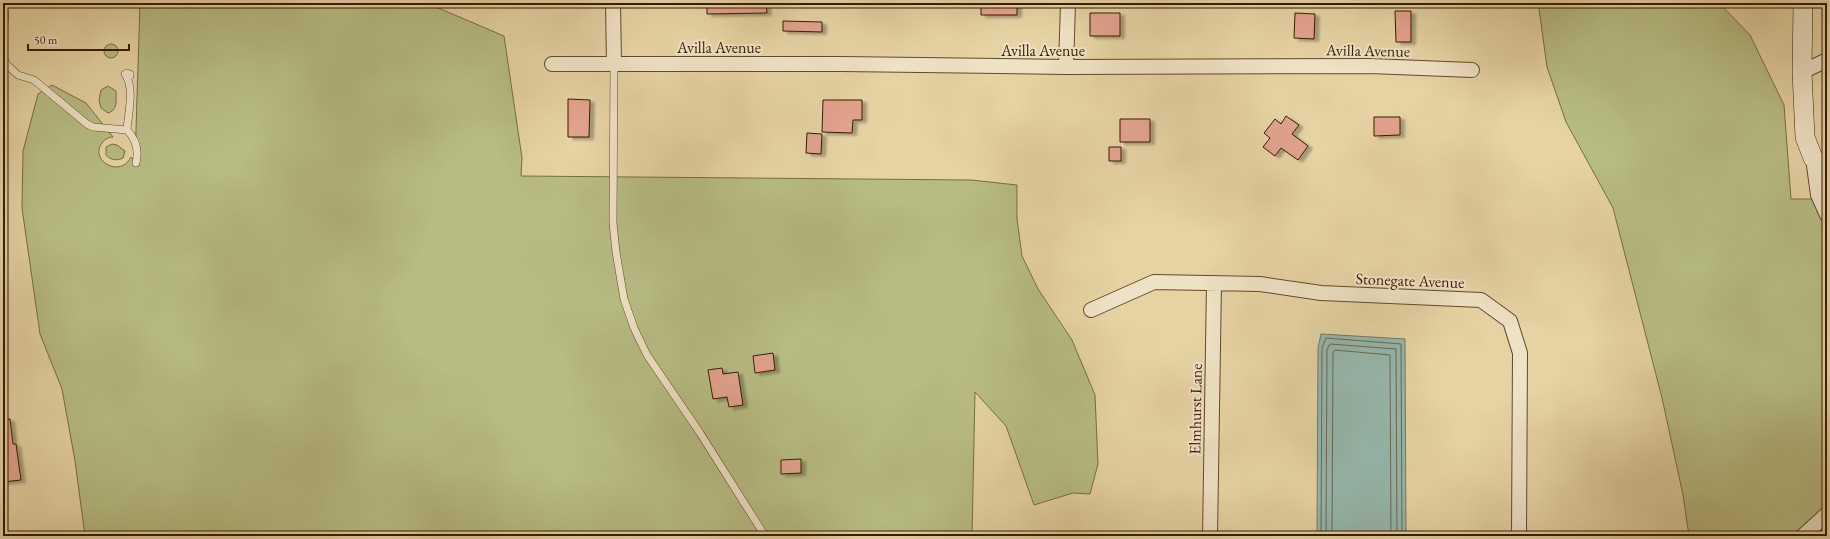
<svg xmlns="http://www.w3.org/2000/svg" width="1830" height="539" viewBox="0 0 1830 539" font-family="'EB Garamond',serif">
<defs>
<filter id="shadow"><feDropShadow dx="4.5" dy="2.5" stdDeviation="1" flood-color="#0004"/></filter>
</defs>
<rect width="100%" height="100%" fill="#e5d3a4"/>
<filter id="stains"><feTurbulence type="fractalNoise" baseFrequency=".005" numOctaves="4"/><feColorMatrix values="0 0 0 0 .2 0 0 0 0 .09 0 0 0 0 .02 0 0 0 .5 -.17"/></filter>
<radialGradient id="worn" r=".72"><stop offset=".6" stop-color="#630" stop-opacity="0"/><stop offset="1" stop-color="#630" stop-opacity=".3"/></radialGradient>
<path fill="#b7bc84" stroke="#786c42" d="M140 3H435L436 7 504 36 522 158 521 176 971 180 1017 185V219L1022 256 1038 289 1072 340 1095 395 1098 464 1090 494 1073 493 1034 505 1006 426 975 392 972 536H85L75 461 62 389 40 334 22 208 23 151 38 94 52 85 86 103 113 137C109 137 105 139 102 143 89 160 120 179 131 157L135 161Z
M1536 3H1719L1750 35 1784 105 1791 199H1827V536H1689L1683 495 1662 398 1613 208 1566 122 1547 67 1539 9Z
M104 51a7 7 0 1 1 14 0a7 7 0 1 1-14 0Z
M108 86 116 91C116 101 118 110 108 113L101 108 99 100 101 90Z
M112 144 117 145 125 151 123 158C118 161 110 160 106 155V147Z"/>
<path fill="#96b7ac" stroke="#707968" d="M1321 334 1405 339 1406 536H1317L1318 348Z"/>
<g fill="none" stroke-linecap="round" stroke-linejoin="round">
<path stroke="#676956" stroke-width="1" d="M1321 536 1322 348 1326 338 1401 344 1402 536
M1326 536 1327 349 1330 344 1396 349 1397 536
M1332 536 1333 352 1335 350 1390 355 1391 536"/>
</g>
<path fill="#e2a38e" stroke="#381b01" filter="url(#shadow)" d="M707 3H766L767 13 707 14Z
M981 3H1017V15H981Z
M1395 11H1411V42H1396Z
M1090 13H1120V36H1090Z
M1295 13 1315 14 1314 39 1294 38Z
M783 21 822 22V32L783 31Z
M568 99 590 100 589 137H568Z
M823 100H862V120H853L852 133 822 132Z
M1286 116 1299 125 1292 134 1308 146 1298 160 1281 148 1275 156 1263 147 1270 138 1264 133 1275 119 1281 124Z
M1374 117H1400V135L1374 136Z
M1120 119H1150V142H1120Z
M807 133 822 134 821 154 806 153Z
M1109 147H1121V161H1109Z
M773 353 775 370 755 373 753 356Z
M722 368 723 374 738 372 743 405 729 407 727 397 713 399 708 370Z
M3 419H10L13 444H16L21 480 3 482Z
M801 459V473L781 474V460Z"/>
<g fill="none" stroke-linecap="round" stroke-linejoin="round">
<g stroke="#63492a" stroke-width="8">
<path id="lane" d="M3 6 5 13 3 38
M3 57 7 65 18 75 34 80 87 124 93 127 127 130C136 139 139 150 136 163
M614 64 613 223 616 252 624 299 634 328 647 355 700 433 765 536
M127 130C128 114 135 88 125 74L127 73 130 74V76L127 78"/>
</g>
<g stroke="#63492a" stroke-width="16">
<path id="street" d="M613 3 614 64
M552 64H842L1066 67 1370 66 1472 70
M1066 67 1068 3
M1802 72 1827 60
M1813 158 1818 195 1827 215
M1091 310 1154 282 1260 284 1321 293 1481 300 1510 321 1520 353 1519 536
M1210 536 1214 283
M1803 536 1827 514"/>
</g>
<g stroke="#381b01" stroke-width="20">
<path id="secondary" d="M1803 3 1802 72 1805 137 1813 158 1827 170"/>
</g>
<use href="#lane" stroke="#eee2c4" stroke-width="7"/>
<use href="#street" stroke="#eee2c4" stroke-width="14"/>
<use href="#secondary" stroke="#eee2c4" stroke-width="19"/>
</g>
<g text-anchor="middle" stroke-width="4" stroke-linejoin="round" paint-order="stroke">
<g font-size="16" fill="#381b01" stroke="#eee2c4">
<text x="719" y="53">Avilla Avenue</text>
<text x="1043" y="56">Avilla Avenue</text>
<text transform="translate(1368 50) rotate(1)" y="6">Avilla Avenue</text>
<text transform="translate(1410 280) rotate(2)" y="6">Stonegate Avenue</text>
<text transform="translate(1195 409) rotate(-89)" y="6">Elmhurst Lane</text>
</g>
</g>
<rect width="1830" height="539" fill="none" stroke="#e5d3a4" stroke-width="16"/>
<rect x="4" y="4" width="1822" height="531" fill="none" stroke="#381b01" stroke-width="2"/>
<rect x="8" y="8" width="1814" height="523" fill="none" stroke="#381b01"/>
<path d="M28 44v6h101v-6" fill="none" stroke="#381b01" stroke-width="2"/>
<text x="34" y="44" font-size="12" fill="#381b01" stroke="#eee2c4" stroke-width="3" paint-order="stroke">50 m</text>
<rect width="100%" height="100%" filter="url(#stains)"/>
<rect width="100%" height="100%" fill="url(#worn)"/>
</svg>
